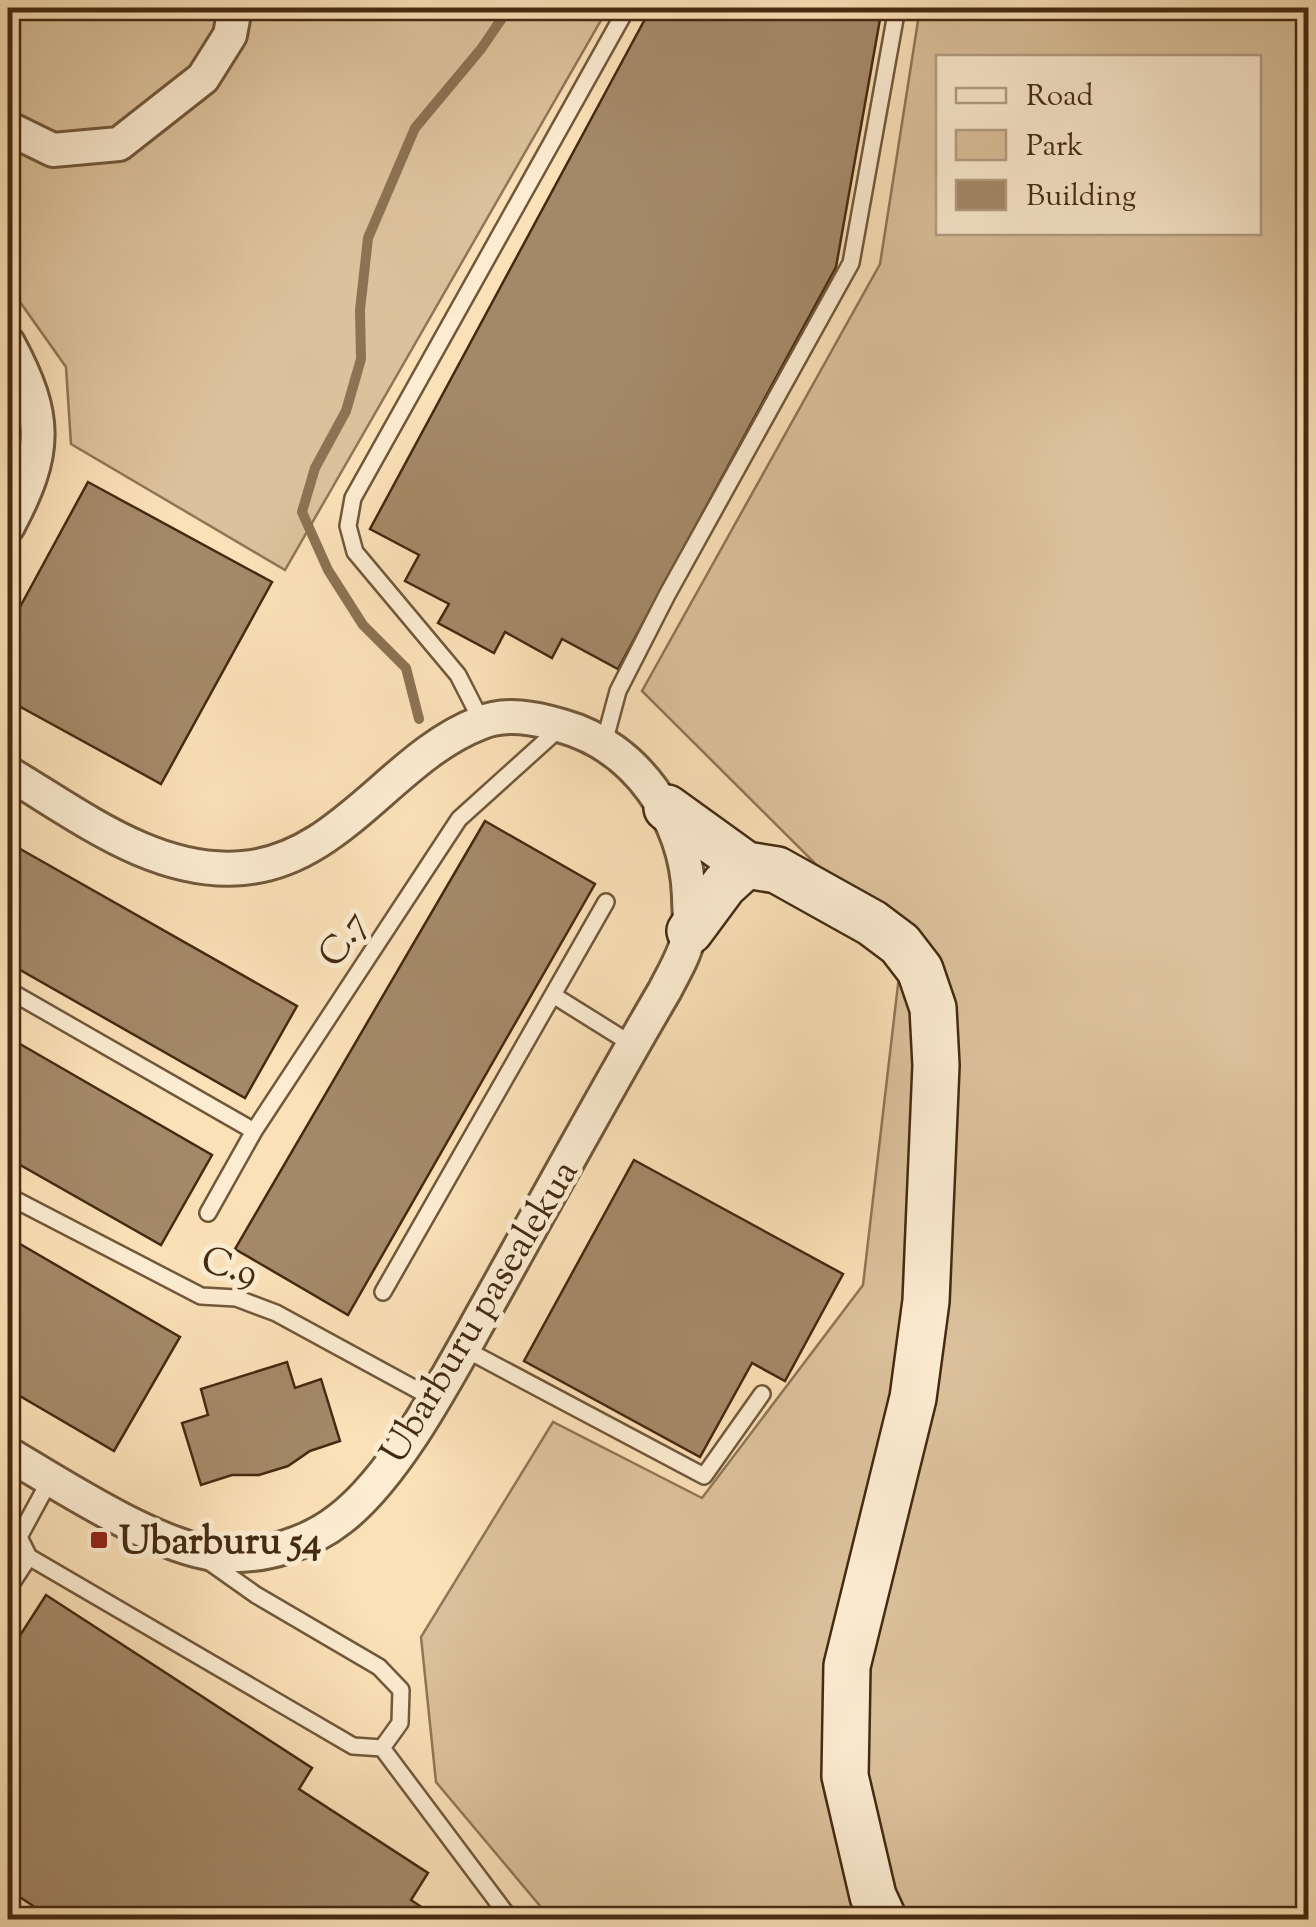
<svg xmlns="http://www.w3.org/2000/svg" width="1316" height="1927" viewBox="0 0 1316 1927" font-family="'Sorts Mill Goudy',serif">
<rect width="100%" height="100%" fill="#fbe1b8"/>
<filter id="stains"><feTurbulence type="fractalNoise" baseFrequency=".002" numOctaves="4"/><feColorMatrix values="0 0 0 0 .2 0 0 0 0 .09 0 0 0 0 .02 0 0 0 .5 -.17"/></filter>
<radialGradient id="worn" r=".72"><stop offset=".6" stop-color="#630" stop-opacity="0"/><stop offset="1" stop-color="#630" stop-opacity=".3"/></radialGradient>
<path fill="#dcc29c" stroke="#907656" stroke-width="2.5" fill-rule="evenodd" d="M8 8H608L285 570 71 444 66 367 8 285Z
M920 8H1308V1919H551L436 1782 421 1637 553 1422 702 1498 863 1285 902 950 642 691 880 264ZM938 58H1258V232H938Z"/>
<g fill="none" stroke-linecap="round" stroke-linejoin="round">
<path stroke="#8d7353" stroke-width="10" d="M419 719 406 668 363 625 328 570 302 512 315 468 346 411 361 359 360 310 368 238 415 128 481 49 509 8"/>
</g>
<path fill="#a48968" stroke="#452a11" stroke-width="2.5" d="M651 8H882L836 267 618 669 562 639 552 658 505 632 494 653 438 623 449 604 405 581 419 555 370 529Z
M88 482 272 582 161 784 8 700V629Z
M485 821 595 884 348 1315 235 1249Z
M8 842 297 1006 245 1098 8 963Z
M8 1037 212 1155 161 1245 8 1158Z
M634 1160 843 1274 785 1381 752 1363 700 1457 524 1361Z
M8 1237 180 1337 114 1451 8 1389Z
M287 1362 295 1388 321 1379 340 1441 310 1451 288 1466 259 1475H232L201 1485 182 1423 208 1415 201 1389Z
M46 1595 312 1768 299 1789 428 1873 411 1900 441 1920H54L8 1889V1654Z"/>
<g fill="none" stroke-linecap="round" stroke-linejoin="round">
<g stroke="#72583b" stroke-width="20">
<path id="lane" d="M482 722 458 675 355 552 348 526 353 498 627 8
M604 743 618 691 667 595 851 263 897 8
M8 990 254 1131
M553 995 633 1045
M8 1196 201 1296 236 1298 276 1313 434 1399
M208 1213 254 1131 459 819 562 726
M383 1292 606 902
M463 1348 704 1476 762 1394
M51 1478 19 1537 29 1557 353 1746 382 1748 400 1723 401 1690 379 1667 256 1595 208 1561
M8 1589 29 1557
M382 1748 511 1920"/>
</g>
<g stroke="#72583b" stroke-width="38">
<path id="street" d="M8 128 53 150 119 144 203 78 230 35 235 8
M8 343C48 417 47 453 8 526
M8 773C79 815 156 876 243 868 341 860 393 756 480 723 506 712 535 718 562 726 637 747 686 820 689 896 689 908 691 922 689 934 686 953 674 972 665 990 605 1092 548 1197 490 1301 453 1366 399 1474 340 1519 310 1543 265 1557 226 1555 163 1553 64 1486 8 1454"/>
</g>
<g stroke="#452a11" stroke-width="50">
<path id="secondary" d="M667 808 746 865
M746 865 777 870 872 923 900 944 920 970 933 1008 936 1065 926 1301 913 1398 847 1666 845 1776 873 1896 884 1920
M690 931 724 885 746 865"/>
</g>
<use href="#lane" stroke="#fcecd1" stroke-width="15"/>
<use href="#street" stroke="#fcecd1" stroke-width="32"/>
<use href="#secondary" stroke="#fcecd1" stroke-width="45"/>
</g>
<rect fill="#8f2418" stroke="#fcecd1" stroke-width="4" x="89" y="1530" width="20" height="20" rx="5"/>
<g text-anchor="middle" stroke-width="10" stroke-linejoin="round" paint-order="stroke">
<g font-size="38" fill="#452a11" stroke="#fcecd1">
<text transform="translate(342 938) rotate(-57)" y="13">C.7</text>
<text transform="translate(230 1265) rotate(16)" y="13">C.9</text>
<text transform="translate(478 1311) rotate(-59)" y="13">Ubarburu pasealekua</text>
</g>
<g font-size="38" font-weight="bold" fill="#452a11" stroke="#fcecd1" text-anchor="start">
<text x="119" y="1553">Ubarburu 54</text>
</g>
</g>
<rect width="1316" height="1927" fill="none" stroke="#fbe1b8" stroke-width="40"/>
<rect x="10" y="10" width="1296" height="1907" fill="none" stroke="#452a11" stroke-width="5"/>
<rect x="20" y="20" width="1276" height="1887" fill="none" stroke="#452a11" stroke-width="2.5"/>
<rect x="936" y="55" width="325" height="180" fill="#fcecd1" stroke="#b39e84" stroke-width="2.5"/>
<rect x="956" y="88" width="50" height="15" fill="#fcecd1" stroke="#b39e84" stroke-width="2.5"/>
<text x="1026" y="105" font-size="30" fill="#452a11">Road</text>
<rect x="956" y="130" width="50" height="30" fill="#dcc29c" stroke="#b39e84" stroke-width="2.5"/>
<text x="1026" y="155" font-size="30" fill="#452a11">Park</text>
<rect x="956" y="180" width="50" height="30" fill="#a48968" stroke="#b39e84" stroke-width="2.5"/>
<text x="1026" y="205" font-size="30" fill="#452a11">Building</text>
<rect width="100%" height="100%" filter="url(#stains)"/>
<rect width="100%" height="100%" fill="url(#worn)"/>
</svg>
